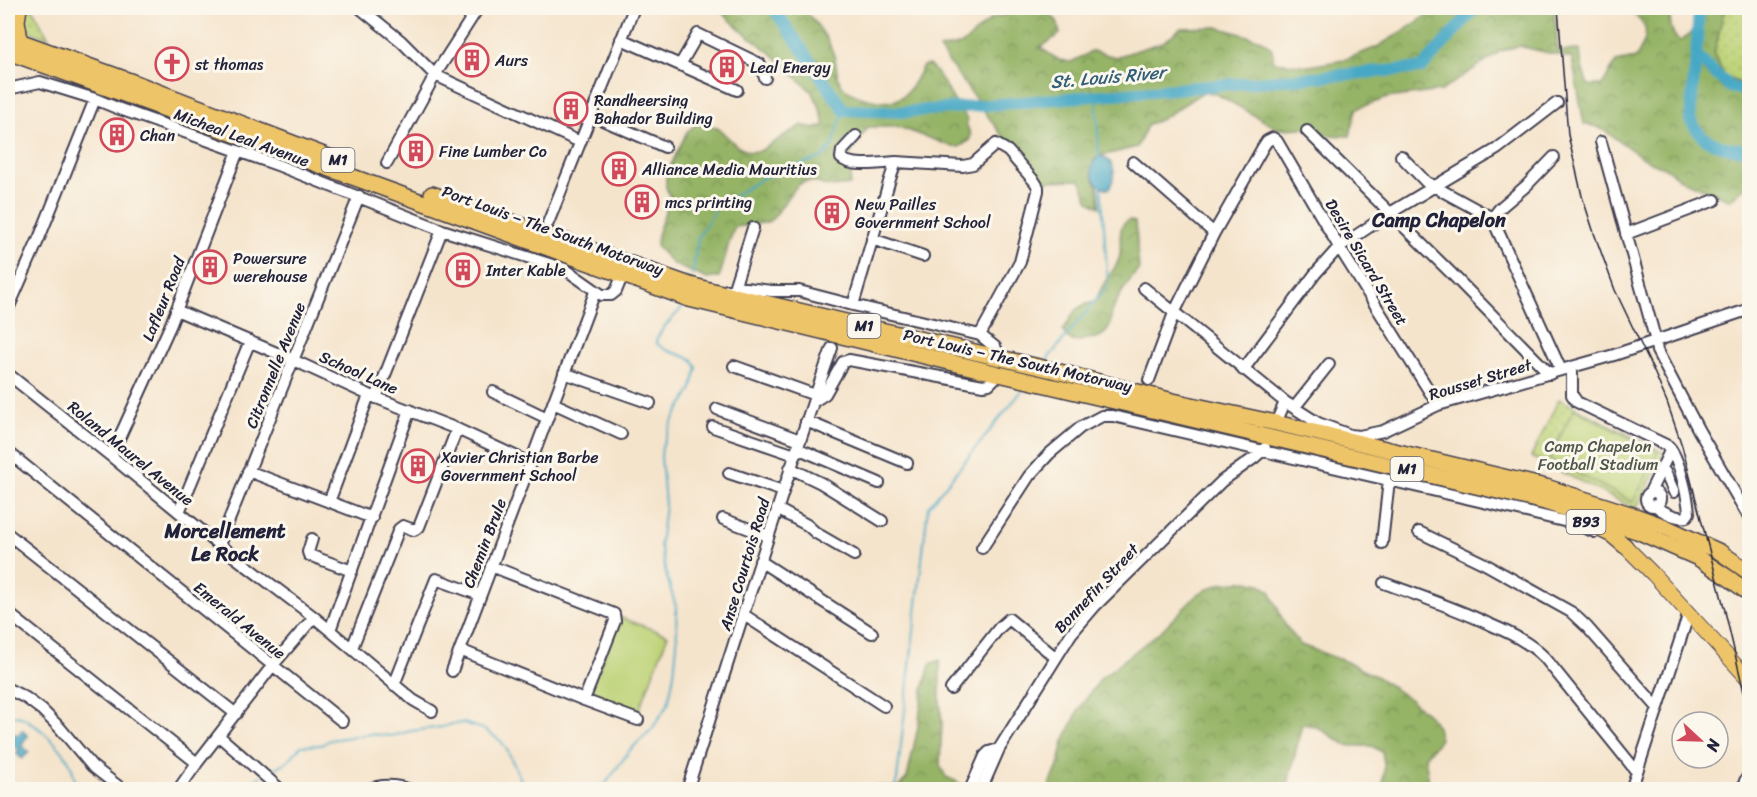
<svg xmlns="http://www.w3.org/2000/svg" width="1757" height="797" viewBox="0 0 1757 797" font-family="Sriracha,sans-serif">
<defs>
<pattern id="green-dots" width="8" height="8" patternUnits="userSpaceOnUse" patternTransform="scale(1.5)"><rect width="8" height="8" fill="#bcd275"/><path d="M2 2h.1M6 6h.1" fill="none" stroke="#a1b466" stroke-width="1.8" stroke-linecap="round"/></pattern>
<pattern id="forest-crowns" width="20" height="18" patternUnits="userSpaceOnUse" patternTransform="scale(1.5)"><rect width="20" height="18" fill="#95b466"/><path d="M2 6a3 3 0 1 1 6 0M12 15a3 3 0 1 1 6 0" fill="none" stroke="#799255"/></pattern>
</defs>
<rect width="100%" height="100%" fill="#fbf7ec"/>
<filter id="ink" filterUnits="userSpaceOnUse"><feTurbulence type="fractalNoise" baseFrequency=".0167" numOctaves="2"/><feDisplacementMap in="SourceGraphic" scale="12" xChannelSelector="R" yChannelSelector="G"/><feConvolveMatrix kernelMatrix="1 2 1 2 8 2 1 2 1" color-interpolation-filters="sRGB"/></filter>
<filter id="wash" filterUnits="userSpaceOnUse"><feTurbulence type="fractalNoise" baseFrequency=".008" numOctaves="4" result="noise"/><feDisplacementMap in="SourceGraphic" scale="24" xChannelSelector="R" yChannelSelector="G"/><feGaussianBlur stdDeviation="1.35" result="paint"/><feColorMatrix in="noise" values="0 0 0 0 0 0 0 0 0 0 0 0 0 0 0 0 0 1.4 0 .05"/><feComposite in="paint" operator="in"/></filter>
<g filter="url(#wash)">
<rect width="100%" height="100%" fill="#f5e4cc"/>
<path fill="url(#green-dots)" stroke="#6f7a58" stroke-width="1.5" d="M1726 8H1749V87L1725 77 1714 55 1722 18Z
M26 9H33L49 38C31 33 20 31 26 9Z
M1559 399 1665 453 1636 509 1531 457Z"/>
<path fill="url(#forest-crowns)" stroke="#5c6b50" stroke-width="1.5" d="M717 8H801L803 9C817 23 830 40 835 59 837 66 836 76 840 82 847 97 885 106 898 99 911 92 916 78 923 66L929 65C948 82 951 103 968 119L966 124 971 135 969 141 959 147H953L899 127H868L846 161 851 172 850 185C843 186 835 188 827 186 819 184 814 180 805 182 790 186 781 212 771 220 765 225 744 225 735 227 727 243 726 260 719 277L707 279 673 264 656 246 657 235 670 198 666 187V175L687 132 696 124H708L719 129 738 147 749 152 760 151 802 125 814 129 825 125 818 103 812 92 771 53 742 31Z
M1433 8H1554L1558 51 1580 50 1582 67 1588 85H1602L1616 62 1636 58C1651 30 1649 28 1627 8H1668C1672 20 1668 33 1680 41L1695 30 1701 8H1726L1722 18 1714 55 1725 77 1749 87V184L1730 200 1682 180 1664 167 1646 160 1599 127 1584 124 1572 58 1518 46 1501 51 1441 91 1387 98 1356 109 1350 136 1326 135 1303 128 1278 129 1215 93 1203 92 1160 120 1148 124 1137 147 1101 156 1094 160V180L1098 185 1100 207 1089 201 1080 180 1043 181 1025 167 939 49 963 44 991 19 1025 9 1048 13 1057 21 1060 34 1040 48 1059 60 1071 62 1093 51 1116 57 1163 42 1181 28 1217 27 1262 40 1272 49 1274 62 1309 66 1344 60 1377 47 1418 22Z
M1129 220 1135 222 1136 228 1139 269C1129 282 1117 296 1112 313 1110 319 1112 326 1107 331 1101 339 1094 338 1086 339 1081 340 1078 343 1073 341 1068 339 1066 335 1063 331 1074 313 1073 306 1095 302 1098 294 1102 287 1106 280 1112 271 1118 266 1120 255 1122 243 1116 225 1129 220Z
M1248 581 1260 584 1270 591 1285 625 1301 645 1347 662 1379 678 1412 701 1431 717 1437 727 1440 739 1425 757 1429 782 1426 789H1383L1384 764 1382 752 1372 746H1348L1315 726 1302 724 1287 789H1048L1059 764 1064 741 1079 709 1101 678 1161 631 1198 594 1212 587 1223 583Z
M940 660V699L942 723 940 765 946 777 958 782 962 789H862L875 786 898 787 907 778 918 727 923 690 930 664Z"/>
<path fill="#bcd275" stroke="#6f7a58" stroke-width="1.5" d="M1574 409 1658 452 1633 502 1549 459Z
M619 617 668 635 637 716 588 697Z"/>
<path fill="#46a8c5" stroke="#346580" stroke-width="1.5" d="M1101 156C1117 162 1116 176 1109 189 1094 186 1088 174 1094 160Z
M22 730 28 736 21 745 29 752 22 759 16 753 19 750 11 743 8 746V738L13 732 17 736Z"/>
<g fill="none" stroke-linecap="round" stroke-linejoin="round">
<path stroke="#46a8c5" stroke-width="2" d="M1096 95 1099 158
M692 278 698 237 717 207 764 177 823 157 833 144 844 110
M1046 361 1108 285 1101 185
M8 715C12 716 17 716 21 717 34 722 60 746 67 758 73 767 75 779 76 790
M266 773 288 761 301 746 321 745 330 740 370 734 391 736 411 731 442 727 452 724 463 723 483 729 501 741 508 752 521 780 529 790
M238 790 261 776
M601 790 630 750 652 729 668 704 674 674 677 643 676 607 667 577 660 545 665 505 661 457 662 447 672 422 691 391 697 368 692 359 666 350 657 344 656 340 664 327 681 309 683 304
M893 790 897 780 928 507 1025 387"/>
<path stroke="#46a8c5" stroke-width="12" d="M768 8 774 9 844 110 905 112 1422 68 1475 8
M1699 8 1696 56 1730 87 1750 92
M1696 56 1690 120C1694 125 1697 131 1702 136 1713 146 1735 150 1750 150"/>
</g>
</g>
<g filter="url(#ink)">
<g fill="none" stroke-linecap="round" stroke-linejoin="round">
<g stroke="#423f51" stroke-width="14">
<path id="minor" d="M360 8 401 41 435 75 580 142
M621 39 737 90
M680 65 698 34 760 64 765 78
M8 89 40 82 95 99 117 108 280 166 442 230 565 269 602 295H611L616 291 623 274
M591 115 665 147
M1307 131 1451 273 1550 374
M856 136 842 151 841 158C852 168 881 163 896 162
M1601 142 1655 338 1657 351 1699 431 1750 519
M1401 156 1426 182 1492 218 1561 370
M1133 162 1214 233
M387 163 435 75 478 8
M1492 218 1500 208 1526 186 1554 157
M548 223 634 8
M1626 234 1715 200
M872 239 923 256
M734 288 753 228
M1144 288 1285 402 1318 423 1350 435 1359 436 1383 431 1438 405 1614 355 1750 309
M721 292 734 288H746L772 291H799L853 305 980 335 995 347 1002 359
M853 305 890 179 896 162 963 166 973 164 996 144 1008 151 1035 182 1038 187V191L1020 262 980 335
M8 309 40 236 95 99
M176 310 293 360 369 395 457 429 530 463
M734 366 815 395
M1572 367V395L1577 402 1668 446C1679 456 1688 498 1689 513L1686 517C1677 519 1662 512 1655 505
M1243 370 1315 274 1339 247 1390 213 1497 149 1557 103
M564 373 650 403
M8 374 111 456 219 545 314 617 413 700 432 711
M1149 380 1174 313 1214 233 1263 147 1267 141 1273 138 1277 141 1339 247 1438 405
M493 392 547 418
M376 398 442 230
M813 402 825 394 843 362 849 360 983 385 989 384 999 374
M553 403 621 434
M1294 408 1329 364
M717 409 800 440
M806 421 907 463
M1276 423 1285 402
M713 427 795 455
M797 448 879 483
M8 452 342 721
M111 456 171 324 238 151
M790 468 821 483 882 521
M1661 469 1665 472 1674 492
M248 471 372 518
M729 473 783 491
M1646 499a7 7 0 1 1 14 0a7 7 0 1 1-14 0Z
M1649 494 1671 449
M329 502 369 395
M777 509 807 525 816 533 854 555
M179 512 250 341
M723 519 768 536
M1419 532 1485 564 1571 612 1587 627 1658 708
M8 534 236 714
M312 539 308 552 309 555 352 571
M1382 543 1389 480
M219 545 359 196
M982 548 1029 476 1049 454 1081 427 1102 416H1113L1522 511 1576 524 1595 532
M760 561 872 633
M491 566 614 614 615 621 584 700
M1384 583C1420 596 1455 608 1489 624 1510 633 1529 642 1545 658L1637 772
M8 613 197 763
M744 615 884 706
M330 630 410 410
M352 648 399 529 403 526 414 530 419 527 457 429
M460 650 584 700 638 720
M452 671 595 292
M394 685 436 579 480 595
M8 689 26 698 42 710 60 728 92 766 123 790
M951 689 999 628 1009 619 1055 657
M219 736 281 790
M178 790 197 763 273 665 314 617
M367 790C381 784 397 785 411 790
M687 790C735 642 780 494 832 348
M970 790 985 756 989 752 999 749
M981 790 999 749 1071 634 1095 606 1222 481 1254 458 1265 448
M1631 790 1689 613
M1744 790 1745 781 1750 773"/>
</g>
<g stroke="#423f51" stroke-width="16">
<path id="major" d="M1625 546 1653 574 1750 681"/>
</g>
<g stroke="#423f51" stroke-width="18">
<path id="highway" d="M19 8 17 21 19 33
M8 37 130 81 347 164
M8 52 689 299 999 374 1545 502 1637 531 1698 558 1730 579 1750 594
M432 194 690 285 709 290 1052 370 1173 401 1276 423 1546 487 1630 514 1663 526 1720 552 1750 573
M1590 524 1612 535 1625 546"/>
</g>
<use href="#minor" stroke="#fff" stroke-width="10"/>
<use href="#major" stroke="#eec469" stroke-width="14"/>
<use href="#highway" stroke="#eec469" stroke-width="15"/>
<path stroke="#22223b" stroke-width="1.5" d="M1558 8 1568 135 1582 196 1594 233 1615 290 1655 374 1667 402 1682 446 1724 607 1750 718"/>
</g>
</g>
<defs>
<g id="building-ring" transform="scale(1.725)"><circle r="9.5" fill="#fbf7ec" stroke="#d1495b" stroke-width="1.5"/><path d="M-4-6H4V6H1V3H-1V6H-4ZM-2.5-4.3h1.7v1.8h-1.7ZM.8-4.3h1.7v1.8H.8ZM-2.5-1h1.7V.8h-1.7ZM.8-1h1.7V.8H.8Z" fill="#d1495b"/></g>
<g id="church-ring" transform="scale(1.725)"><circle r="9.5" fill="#fbf7ec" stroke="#d1495b" stroke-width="1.5"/><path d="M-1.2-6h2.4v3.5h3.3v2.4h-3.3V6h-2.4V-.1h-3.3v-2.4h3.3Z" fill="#d1495b"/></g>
</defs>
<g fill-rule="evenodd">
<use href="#building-ring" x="472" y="60"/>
<use href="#church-ring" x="172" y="64"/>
<use href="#building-ring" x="727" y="67"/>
<use href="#building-ring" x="571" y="109"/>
<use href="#building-ring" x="117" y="135"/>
<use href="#building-ring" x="416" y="151"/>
<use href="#building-ring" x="619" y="169"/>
<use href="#building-ring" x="642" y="202"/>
<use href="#building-ring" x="832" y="213"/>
<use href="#building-ring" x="210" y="267"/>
<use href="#building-ring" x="463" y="270"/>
<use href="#building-ring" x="418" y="466"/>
</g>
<g text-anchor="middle" stroke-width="6" stroke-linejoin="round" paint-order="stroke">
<g fill="#fbf7ec" stroke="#636270" stroke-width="1.5">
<rect x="321.5" y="148" width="33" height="24" rx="4.5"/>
<rect x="847.5" y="314" width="33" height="24" rx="4.5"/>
<rect x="1390.5" y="457" width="33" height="24" rx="4.5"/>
<rect x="1566.5" y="510" width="39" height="24" rx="4.5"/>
</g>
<g font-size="15" font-weight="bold" fill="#22223b">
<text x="338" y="165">M1</text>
<text x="864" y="331">M1</text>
<text x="1407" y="474">M1</text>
<text x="1586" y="527">B93</text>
</g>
<g font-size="16" fill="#22223b" stroke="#fbf7ec" text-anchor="start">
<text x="495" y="66">Aurs</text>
<text x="195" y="70">st thomas</text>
<text x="750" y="73">Leal Energy</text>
<text x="594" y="106">Randheersing<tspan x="594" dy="18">Bahador Building</tspan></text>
<text x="140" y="141">Chan</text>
<text x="439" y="157">Fine Lumber Co</text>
<text x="642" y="175">Alliance Media Mauritius</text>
<text x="665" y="208">mcs printing</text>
<text x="855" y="210">New Pailles<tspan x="855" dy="18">Government School</tspan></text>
<text x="233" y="264">Powersure<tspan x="233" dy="18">werehouse</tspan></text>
<text x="486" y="276">Inter Kable</text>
<text x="441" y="463">Xavier Christian Barbe<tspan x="441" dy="18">Government School</tspan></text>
</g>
<g font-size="16" fill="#22223b" stroke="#fbf7ec">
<text transform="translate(242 137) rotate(20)" y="6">Micheal Leal Avenue</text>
<text transform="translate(553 230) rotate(20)" y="6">Port Louis – The South Motorway</text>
<text transform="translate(1367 262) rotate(59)" y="6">Desire Sicard Street</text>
<text transform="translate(163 299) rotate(-68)" y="6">Lafleur Road</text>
<text transform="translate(1018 360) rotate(13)" y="6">Port Louis – The South Motorway</text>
<text transform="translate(275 365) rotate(-68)" y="6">Citronnelle Avenue</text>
<text transform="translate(359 372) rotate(24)" y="6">School Lane</text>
<text transform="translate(1480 379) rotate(-17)" y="6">Rousset Street</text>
<text transform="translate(131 453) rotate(39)" y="6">Roland Maurel Avenue</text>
<text transform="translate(484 543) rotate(-69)" y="6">Chemin Brule</text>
<text transform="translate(744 564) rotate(-73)" y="6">Anse Courtois Road</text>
<text transform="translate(1096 588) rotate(-47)" y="6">Bonnefin Street</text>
<text transform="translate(240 620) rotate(39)" y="6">Emerald Avenue</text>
</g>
<g font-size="16" fill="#50574c" stroke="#fbf7ec">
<text x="1598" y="452">Camp Chapelon<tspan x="1598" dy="18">Football Stadium</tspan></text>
</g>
<g font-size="18" font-style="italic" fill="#325e79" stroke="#fbf7ec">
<text transform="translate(1108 77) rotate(-5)" y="6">St. Louis River</text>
</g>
<g font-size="20" font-weight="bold" fill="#22223b" stroke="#fbf7ec">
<text x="1439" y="227">Camp Chapelon</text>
<text x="225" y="538">Morcellement<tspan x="225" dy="23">Le Rock</tspan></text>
</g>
</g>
<rect width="1757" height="797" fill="none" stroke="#fbf7ec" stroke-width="30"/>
<g transform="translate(1700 740) rotate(112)"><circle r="28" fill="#fbf7ec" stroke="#a4a2a5" stroke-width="1.5"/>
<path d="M0-4.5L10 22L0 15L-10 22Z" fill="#d1495b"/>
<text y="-9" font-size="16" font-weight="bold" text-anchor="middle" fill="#22223b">N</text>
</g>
</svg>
